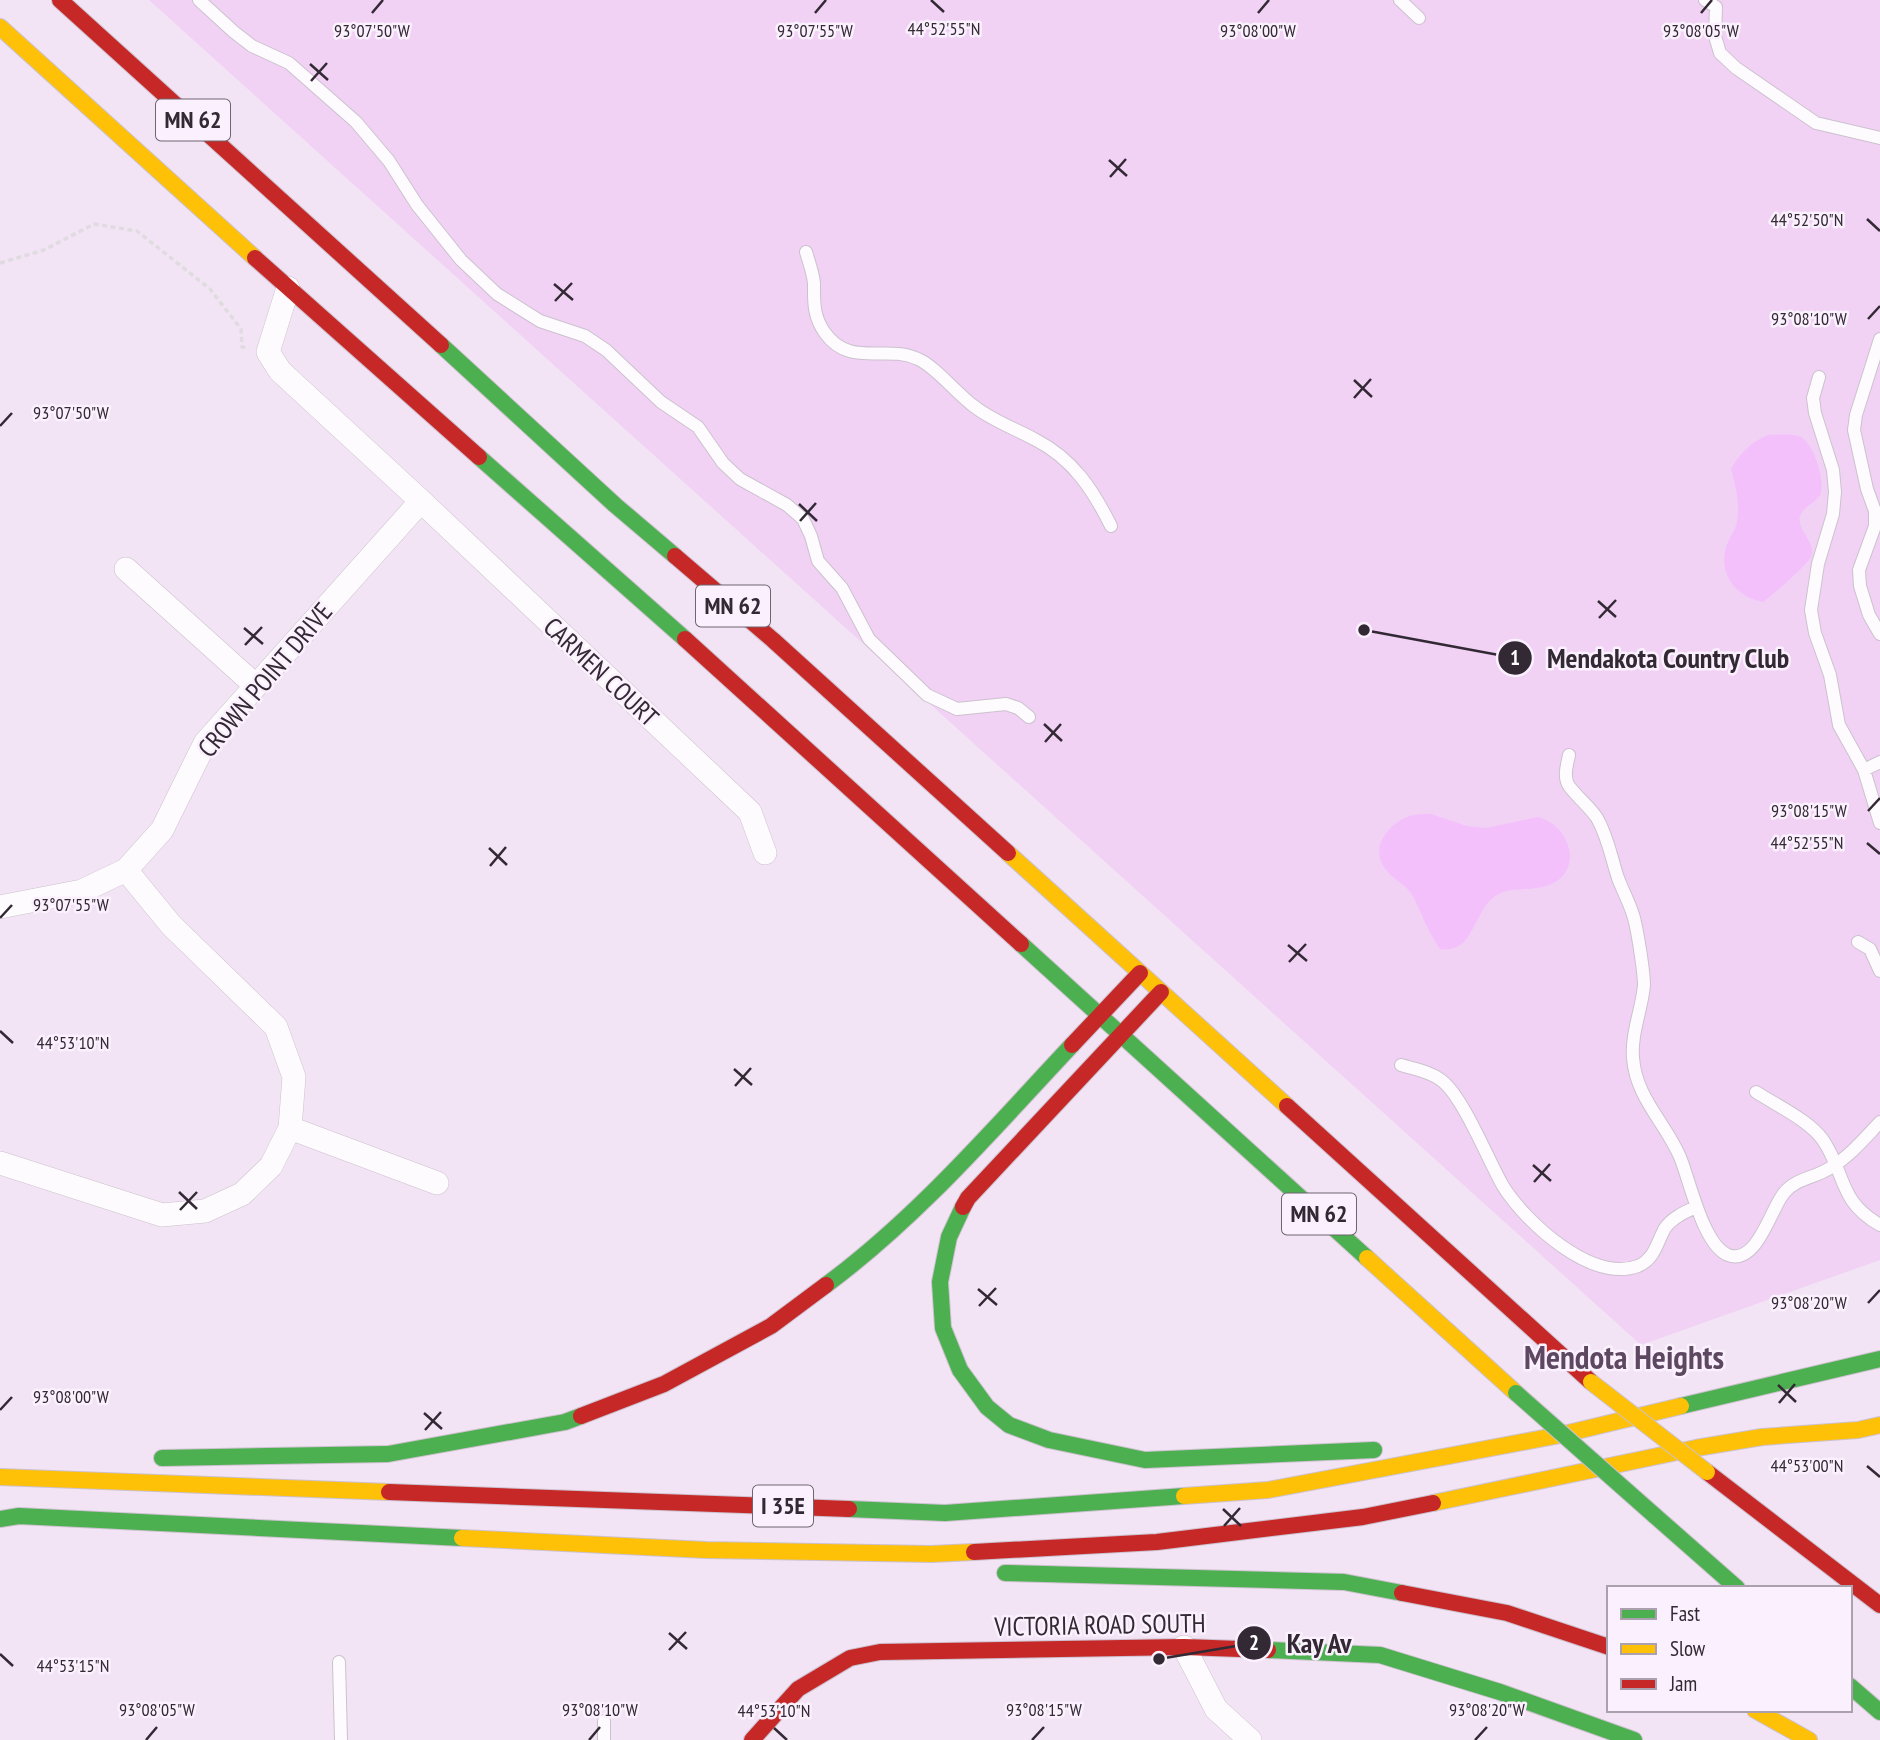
<svg xmlns="http://www.w3.org/2000/svg" width="1880" height="1740" viewBox="0 0 1880 1740" font-family="'PT Sans Narrow',sans-serif">
<rect width="100%" height="100%" fill="#f2e4f4"/>
<path fill="#f1d2f5" d="M149 0H1880V1260L1641 1345Z"/>
<path fill="#f3c0fc" d="M1768 435C1778 435 1792 433 1801 437 1814 444 1826 482 1820 495 1815 503 1805 506 1801 514 1794 527 1814 540 1812 554 1811 563 1772 595 1763 602 1737 597 1718 575 1726 547 1729 538 1735 531 1737 522 1740 500 1736 489 1731 469 1740 453 1751 442 1768 435Z
M1431 814 1467 826 1486 828 1538 817C1572 826 1585 874 1546 886 1528 892 1509 885 1494 897 1472 914 1474 954 1440 949 1428 932 1422 914 1413 896 1407 885 1394 880 1386 870 1369 848 1387 824 1410 816 1416 814 1424 814 1431 814Z"/>
<g fill="none" stroke-linecap="round" stroke-linejoin="round">
<g stroke="#ccc1ce" stroke-width="14">
<path id="lane" d="M199 0 234 32 252 46 289 63 356 122 389 161 417 205 461 260 497 294 540 321 585 336 606 350 661 402 698 427 723 463 740 479 787 505 803 519 811 536 818 561 842 588 869 639 927 695 957 709 1006 704 1018 708 1029 717
M1400 0 1419 18
M1705 0 1716 7 1715 36 1720 53 1736 68 1816 123 1880 138
M806 252C809 262 813 273 814 283 814 302 813 316 825 333 850 368 886 344 918 359 935 366 958 395 975 407 993 421 1016 429 1036 440 1073 459 1093 490 1111 526
M1880 339 1856 415 1854 430 1867 489 1875 511V526L1859 570 1860 586 1869 615 1880 634
M1819 377 1813 398 1815 413 1833 470 1835 492 1833 514 1818 564 1811 610 1815 633 1830 675 1839 725 1864 770 1880 823
M1569 755C1567 765 1563 777 1569 786 1577 797 1589 806 1597 818 1608 837 1611 857 1618 878 1623 892 1632 907 1635 922 1638 935 1644 972 1644 985 1642 1009 1631 1033 1633 1058 1636 1098 1665 1122 1680 1157 1690 1181 1703 1245 1728 1255 1757 1266 1771 1208 1784 1193 1796 1178 1815 1178 1830 1168 1850 1156 1864 1139 1880 1122
M1864 770 1880 762
M1858 942 1870 949 1880 971
M1401 1065C1414 1069 1429 1071 1441 1080 1463 1096 1488 1160 1503 1186 1526 1223 1592 1283 1638 1266 1655 1259 1657 1242 1665 1228 1673 1217 1685 1212 1696 1207
M1756 1092C1776 1105 1810 1121 1823 1140 1846 1174 1838 1201 1880 1225
M339 1662 341 1740
M604 1721V1740"/>
</g>
<g stroke="#ccc1ce" stroke-width="24">
<path id="street" d="M288 288 268 352 280 371 421 501 750 812 765 853
M126 569 255 685
M0 907 82 891 126 870 162 830 205 743 421 501
M290 1128 437 1183
M0 1163 162 1215 205 1211 242 1194 271 1166 290 1128 294 1077 276 1027 171 925 126 870
M1184 1647 1216 1709 1250 1740"/>
</g>
<g stroke="#ccc1ce" stroke-width="18">
<path id="fast" d="M441 345 615 505 675 556
M479 457 685 639
M1021 944 1367 1258
M963 1207 949 1237 940 1282 943 1328 960 1370 987 1407 1009 1425 1049 1440 1145 1460 1374 1450
M826 1285C918 1217 994 1128 1072 1045
M1681 1406 1880 1359
M162 1458 388 1454 565 1422 581 1416
M849 1509 945 1513 1184 1496
M1654 1515 1737 1588
M0 1519 19 1516 462 1538
M1005 1573 1344 1582 1402 1593
M1268 1650 1380 1655 1500 1692 1634 1740
M1850 1686 1880 1712"/>
</g>
<g stroke="#ccc1ce" stroke-width="18">
<path id="slow" d="M0 27 255 258
M1008 853 1287 1106
M1367 1258 1516 1393
M0 1477 389 1492
M1184 1496 1268 1490 1560 1435 1681 1406
M1433 1503 1696 1448 1762 1437 1858 1430 1880 1425
M462 1538 706 1550 931 1554 974 1552
M1755 1710 1809 1740"/>
</g>
<g stroke="#ccc1ce" stroke-width="18">
<path id="jam" d="M60 0 441 345
M255 258 479 457
M675 556 773 640 1008 853
M685 639 1021 944
M1072 1045 1140 973
M1287 1106 1591 1382
M963 1207 968 1198 1161 992
M581 1416 664 1384 771 1326 826 1285
M1707 1472 1880 1605
M389 1492 849 1509
M974 1552 1157 1542 1363 1517 1433 1503
M1402 1593 1507 1613 1609 1647
M752 1740 798 1689 850 1658 880 1652 1184 1647 1268 1650"/>
</g>
<path stroke="#dfdbe0" stroke-width="3.5" stroke-dasharray="5 3.5" stroke-linecap="butt" d="M0 263 44 250 94 224 137 231 210 289 241 329 242 347 249 348"/>
<use href="#lane" stroke="#fdfbfd" stroke-width="12"/>
<use href="#street" stroke="#fdfbfd" stroke-width="23"/>
<use href="#fast" stroke="#4caf50" stroke-width="16"/>
<use href="#slow" stroke="#ffc107" stroke-width="16"/>
<use href="#jam" stroke="#c62828" stroke-width="16"/>
<g stroke="#ccc1ce" stroke-width="18" stroke-linecap="butt">
<path id="fast-bridge" d="M1516 1393 1654 1515"/>
</g>
<g stroke="#ccc1ce" stroke-width="18" stroke-linecap="butt">
<path id="slow-bridge" d="M1591 1382 1707 1472"/>
</g>
<use href="#fast-bridge" stroke="#4caf50" stroke-width="16"/>
<use href="#slow-bridge" stroke="#ffc107" stroke-width="16"/>
</g>
<path fill="none" stroke="#332934" stroke-width="2.5" d="M931 0 944 12M372 13 383 0M815 13 826 0M1258 13 1269 0M1701 13 1712 0M310 64 328 80M311 81 327 63M1109 160 1127 176M1110 177 1126 159M1867 219 1880 231M554 284 573 300M555 301 572 283M1868 319 1880 306M1354 380 1372 397M1354 398 1371 379M0 426 12 413M799 504 817 521M800 521 816 503M1598 601 1616 617M1599 618 1616 600M244 628 263 644M245 645 262 627M1044 724 1062 741M1045 742 1061 724M1868 811 1880 798M1867 843 1880 854M489 848 507 865M490 866 506 847M0 918 12 905M1288 945 1307 961M1289 962 1306 944M0 1031 13 1043M734 1069 752 1085M735 1086 751 1068M1533 1165 1551 1181M1534 1182 1550 1164M179 1192 197 1209M180 1210 197 1192M978 1289 997 1305M1868 1303 1880 1290M979 1306 996 1288M1778 1385 1796 1402M1779 1403 1795 1384M0 1410 12 1397M424 1413 442 1429M425 1430 441 1412M1867 1466 1880 1477M1223 1509 1241 1526M1224 1526 1240 1508M669 1633 687 1649M669 1650 686 1632M0 1654 13 1666M774 1728 787 1740M146 1740 157 1727M589 1740 600 1727M1032 1740 1044 1727M1475 1740 1487 1727"/>
<g text-anchor="middle" stroke-width="5" stroke-linejoin="round" paint-order="stroke">
<g fill="#fbf0fd" stroke="#6f6570" stroke-width="2">
<rect x="156" y="99.5" width="74" height="41" rx="5"/>
<rect x="696" y="585.5" width="74" height="41" rx="5"/>
<rect x="1282" y="1193.5" width="74" height="41" rx="5"/>
<rect x="753" y="1485.5" width="60" height="41" rx="5"/>
</g>
<g font-size="24" font-weight="bold" fill="#332934">
<text x="193" y="128">MN 62</text>
<text x="733" y="614">MN 62</text>
<text x="1319" y="1222">MN 62</text>
<text x="783" y="1514">I 35E</text>
</g>
<g font-size="26" fill="#332934" stroke="#fbf0fd">
<text transform="translate(601 672) rotate(43)" y="9">CARMEN COURT</text>
<text transform="translate(265 680) rotate(-50)" y="9">CROWN POINT DRIVE</text>
<text transform="translate(1100 1625) rotate(-1)" y="9">VICTORIA ROAD SOUTH</text>
</g>
<g font-size="33" font-weight="bold" fill="#5e4861" stroke="#fbf0fd">
<text x="1624" y="1369">Mendota Heights</text>
</g>
</g>
<g font-size="18" text-anchor="middle" fill="#332934" stroke="#fbf0fd" stroke-width="5" stroke-linejoin="round" paint-order="stroke">
<text x="944" y="35">44°52'55"N</text>
<text x="372" y="37">93°07'50"W</text>
<text x="815" y="37">93°07'55"W</text>
<text x="1258" y="37">93°08'00"W</text>
<text x="1701" y="37">93°08'05"W</text>
<text x="1807" y="226">44°52'50"N</text>
<text x="1809" y="325">93°08'10"W</text>
<text x="71" y="419">93°07'50"W</text>
<text x="1809" y="817">93°08'15"W</text>
<text x="1807" y="849">44°52'55"N</text>
<text x="71" y="911">93°07'55"W</text>
<text x="73" y="1049">44°53'10"N</text>
<text x="1809" y="1309">93°08'20"W</text>
<text x="71" y="1403">93°08'00"W</text>
<text x="1807" y="1472">44°53'00"N</text>
<text x="73" y="1672">44°53'15"N</text>
<text x="157" y="1716">93°08'05"W</text>
<text x="600" y="1716">93°08'10"W</text>
<text x="1044" y="1716">93°08'15"W</text>
<text x="1487" y="1716">93°08'20"W</text>
<text x="774" y="1717">44°53'10"N</text>
</g>
<path fill="none" stroke="#332934" stroke-width="2.5" d="M1364 630L1515 658M1159 1659L1254 1643"/>
<g fill="#332934" stroke="#fbf0fd" stroke-width="2.5">
<circle cx="1364" cy="630" r="7"/>
<circle cx="1159" cy="1659" r="7"/>
<circle cx="1515" cy="658" r="18"/>
<circle cx="1254" cy="1643" r="18"/>
</g>
<g font-size="21" text-anchor="middle" font-weight="bold" fill="#fff">
<text x="1515" y="665">1</text>
<text x="1254" y="1650">2</text>
</g>
<g font-size="28" text-anchor="middle" font-weight="bold" fill="#332934" stroke="#fbf0fd" stroke-width="5" stroke-linejoin="round" paint-order="stroke">
<text x="1668" y="668">Mendakota Country Club</text>
<text x="1319" y="1653">Kay Av</text>
</g>
<rect x="1607" y="1586" width="245" height="126" fill="#fbf0fd" stroke="#aba0ad" stroke-width="2"/>
<rect x="1621" y="1609" width="35" height="10" fill="#4caf50" stroke="#aba0ad" stroke-width="2"/>
<text x="1670" y="1621" font-size="21" fill="#332934">Fast</text>
<rect x="1621" y="1644" width="35" height="10" fill="#ffc107" stroke="#aba0ad" stroke-width="2"/>
<text x="1670" y="1656" font-size="21" fill="#332934">Slow</text>
<rect x="1621" y="1679" width="35" height="10" fill="#c62828" stroke="#aba0ad" stroke-width="2"/>
<text x="1670" y="1691" font-size="21" fill="#332934">Jam</text>
</svg>
